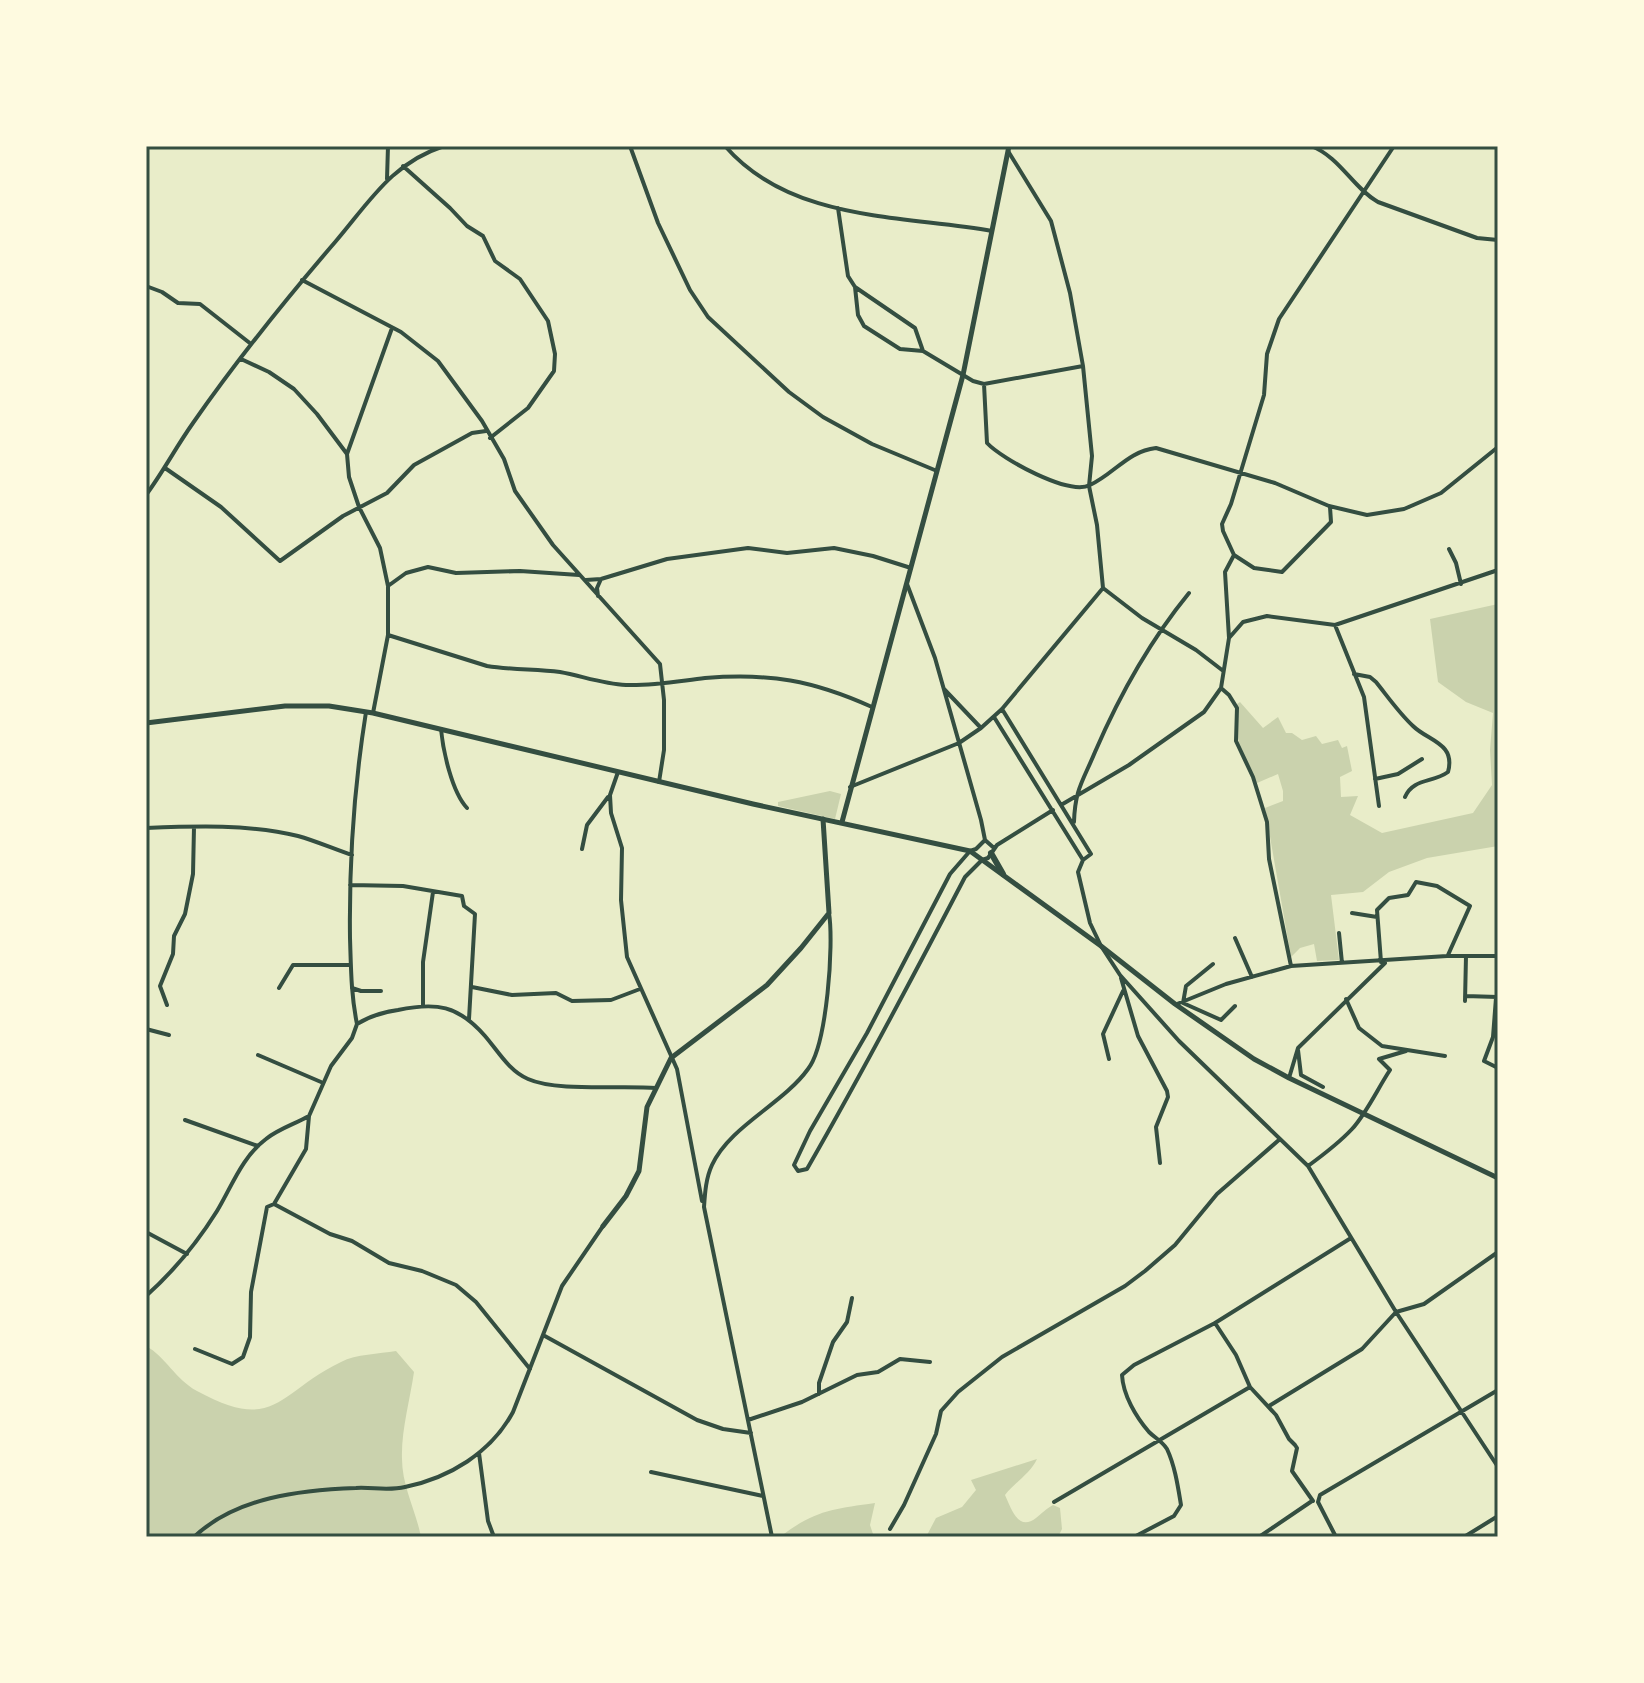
<svg xmlns="http://www.w3.org/2000/svg" width="1644" height="1683" viewBox="0 0 1644 1683" font-family="Inter,sans-serif">
<rect width="100%" height="100%" fill="#e9edc9"/>
<path fill="#cad2ad" d="M1498 604V846L1427 858 1389 872 1363 892 1331 895 1339 960 1317 961 1314 944 1300 948 1291 957 1265 808 1283 801V791L1278 774 1257 783C1250 769 1240 753 1238 738 1236 726 1239 716 1237 704L1240 702 1263 728 1278 717 1286 733H1292L1302 740 1316 736 1322 744 1338 740 1342 748 1347 746 1352 771 1340 777 1341 797 1358 796 1350 815 1382 833 1473 813 1492 785 1490 750 1493 713 1466 702 1438 682 1430 619Z
M830 791 841 794 835 819 778 806V802Z
M146 1346C166 1357 175 1379 197 1391 276 1434 277 1393 341 1362 356 1354 379 1354 396 1351L414 1372C410 1400 401 1431 402 1459 402 1486 416 1511 421 1537H146Z
M1037 1459C1030 1474 1015 1482 1005 1495 1011 1508 1018 1532 1036 1518 1042 1513 1046 1509 1053 1505L1060 1508 1062 1529 1058 1537H926L936 1518 962 1507 976 1490 971 1480Z
M875 1503 870 1525 874 1537H780C815 1510 833 1509 875 1503Z"/>
<g fill="none" stroke-linecap="round" stroke-linejoin="round">
<path stroke="#344e41" stroke-width="4" d="M630 146 658 223 690 290 708 317 789 392 823 417 872 444 937 471
M725 146C791 222 902 215 992 231
M1294 146H1297
M1311 146C1340 157 1353 188 1378 202L1477 238 1498 240
M1008 151 1051 221 1070 293 1083 366 1092 456 1089 486 1097 525 1103 588 1142 618 1196 650 1222 670
M403 166 450 208 467 226 483 236 495 261 520 279 548 321 555 354 554 371 528 408 490 438
M387 179 388 146
M838 208 848 276 855 287 915 328 923 351
M302 280 401 332 438 361 482 421 504 459 515 491 553 545 660 664 664 700V750L659 782
M146 286 162 292 178 303 200 304 251 344
M855 287 858 315 864 326 900 349 923 351 973 381 984 384 1083 366
M241 359 269 372 294 389 317 414 347 454 349 477 359 507 380 548 388 586V635L373 713
M984 384 987 443C1002 459 1069 496 1090 485 1114 474 1128 451 1156 448L1275 483 1329 506 1367 515 1404 509 1441 493 1498 447
M347 454 392 328
M165 468 221 507 280 561 343 516 387 493 414 465 472 433 486 431
M146 495C163 472 176 447 193 423 237 360 286 299 336 241 370 201 392 163 444 146
M1330 507 1331 522 1282 572 1254 568 1234 555 1223 531 1222 524 1231 504 1264 395 1267 354 1279 319 1394 146
M1449 549 1456 563 1461 584
M586 580 601 579 667 559 748 548 787 553 834 548 873 556 911 568
M907 584 935 658 981 820 985 840 994 848
M388 586 406 573 428 567 456 573 520 571 579 575
M598 596 597 588 601 579
M1335 625 1364 697 1379 806
M388 635 487 666C511 670 536 669 560 672 582 676 603 684 626 685 653 686 679 681 705 678 770 673 812 680 872 707
M1229 638 1225 572 1234 555
M1354 674 1370 677 1376 682C1388 697 1399 713 1413 726 1428 741 1456 743 1448 772 1433 783 1413 778 1405 797
M1221 688 1229 695 1237 708 1236 741 1253 777 1267 822 1269 859 1291 966
M944 689 981 728
M1002 709 1091 854 1083 860 1078 872 1090 923 1101 946 1120 975 1179 1041 1308 1166 1396 1312 1498 1467
M366 712C354 787 349 863 350 938 351 968 351 995 357 1024 370 1016 383 1012 398 1010 436 1002 458 1005 485 1036 498 1051 509 1071 528 1079 557 1092 621 1085 656 1088
M994 717 1083 860
M441 729C443 751 452 792 467 808
M618 772 610 795 611 813 622 848 621 900 627 957 677 1069 702 1201
M1375 779 1398 774 1422 759
M850 787 959 743 981 728 1002 709 1103 588
M1061 805 1129 765 1204 712 1221 688 1229 638 1243 622 1267 616 1335 625 1498 570
M1074 822C1075 789 1083 781 1095 752 1120 694 1149 642 1189 593
M146 828C195 826 250 824 298 836 316 841 334 849 352 855
M985 840 976 849 970 851 950 874 867 1033 810 1131 794 1165 798 1171 807 1169C862 1073 914 975 965 877L982 860 988 858 997 845 1053 810
M582 849 587 825 608 797
M350 885 403 886 462 896 464 906 475 914 469 1019
M1352 913 1377 917
M1339 933 1342 963
M1235 938 1252 977
M1381 962 1377 910 1389 898 1408 895 1416 882 1437 886 1470 906 1448 955
M1213 964 1186 986 1183 1003 1221 1020 1235 1006
M1121 978 1138 1036 1167 1091 1168 1097 1156 1127 1160 1163
M472 987 512 995 556 993 572 1001 611 1000 640 989
M279 988 293 965H349
M352 988 361 991H381
M1465 996 1498 997
M1496 998 1493 1037 1484 1061 1498 1068
M1346 999 1359 1028 1382 1046 1445 1056
M1465 1001 1466 956
M1177 1004 1226 984 1291 966 1447 956H1498
M167 1005 160 986 173 954 174 936 185 914 193 874 194 827
M423 1005V962L433 892
M146 1029 169 1035
M1298 1050 1301 1075 1323 1087
M258 1055 321 1082
M1109 1059 1103 1034 1123 991
M1289 1078 1298 1048 1385 963
M309 1116 306 1149 274 1204 330 1234 352 1241 389 1263 422 1271 456 1285 476 1302 530 1369
M185 1120 258 1146
M1308 1166C1323 1155 1339 1143 1352 1129 1366 1114 1378 1088 1390 1070L1379 1059 1406 1051
M146 1232 187 1254
M146 1296C174 1271 197 1243 217 1211 232 1186 242 1157 266 1139 278 1129 295 1124 309 1116L331 1066 352 1038 357 1024
M543 1335 697 1420 723 1429 751 1433
M195 1349 232 1364 243 1357 250 1337 251 1292 267 1207 274 1204
M1250 1387 1276 1415 1289 1439 1295 1445 1297 1448 1292 1471 1313 1501
M819 1394V1383L833 1342 847 1322 852 1298
M1269 1406 1362 1349 1396 1312 1424 1304 1498 1252
M748 1420 802 1402 857 1375 878 1372 900 1359 930 1362
M479 1453 488 1521 494 1537
M651 1472 763 1496
M1054 1502 1250 1387 1236 1355 1215 1323
M890 1529 904 1505 936 1434 941 1411 958 1392 1002 1357 1125 1286 1145 1271 1175 1245 1217 1194 1280 1139
M194 1537C236 1497 301 1490 356 1488 372 1487 388 1491 405 1487 449 1478 491 1453 513 1412L562 1286 603 1226
M772 1537 704 1207C705 1192 706 1178 712 1165 730 1126 783 1104 808 1069 827 1045 834 944 829 913
M1134 1537 1174 1516 1181 1505C1178 1487 1175 1466 1167 1449 1162 1441 1155 1438 1149 1432 1136 1417 1123 1395 1122 1375L1134 1365 1215 1323 1351 1238
M1259 1537 1312 1501
M1336 1537 1318 1502 1320 1495 1498 1390
M1464 1537 1498 1516"/>
<path stroke="#344e41" stroke-width="5" d="M603 1226 626 1196 639 1171 647 1107 671 1058 767 985 801 948 829 913 823 819"/>
<path stroke="#344e41" stroke-width="5" d="M146 723 285 706H329L373 713 753 804 970 851 1101 946 1175 1004 1254 1059 1289 1078 1498 1178
M842 822 963 375 1009 146"/>
<path stroke="#344e41" stroke-width="6" d="M991 853 1003 874"/>
</g>
<rect width="1644" height="1683" fill="none" stroke="#fefae0" stroke-width="296"/>
<rect x="148" y="148" width="1348" height="1387" fill="none" stroke="#344e41" stroke-width="3"/>
</svg>
